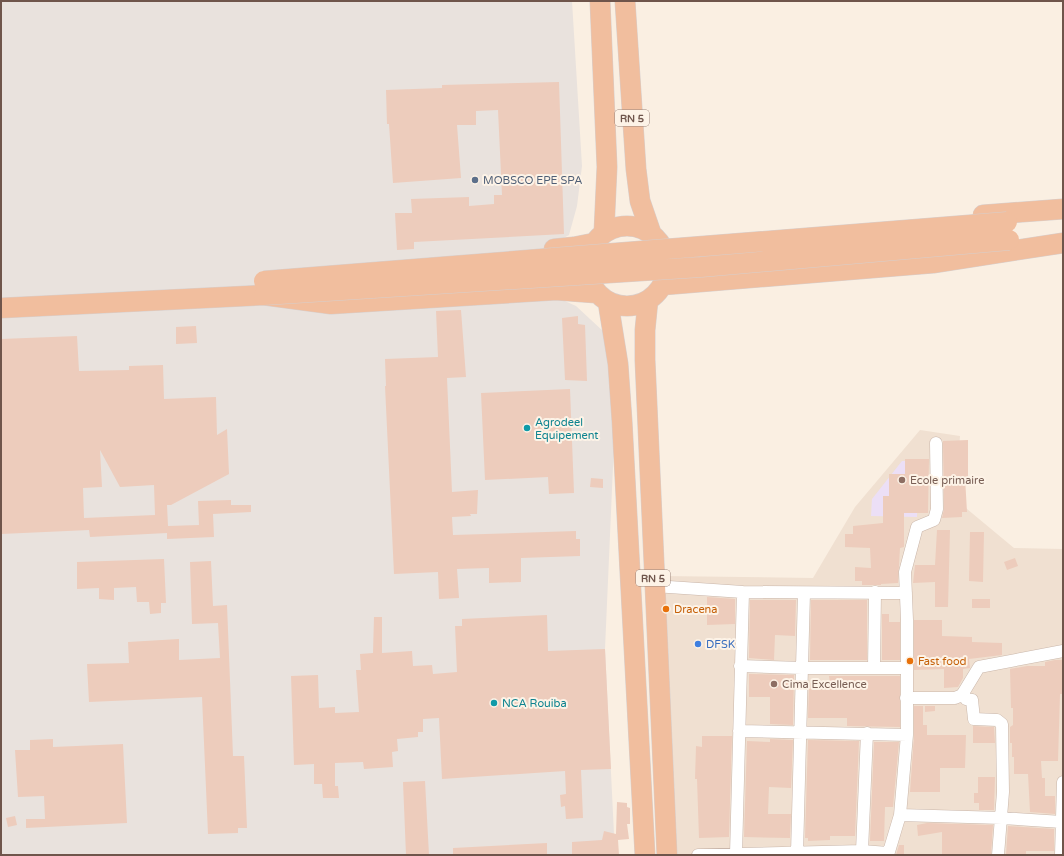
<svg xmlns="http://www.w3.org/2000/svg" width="1064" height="856" viewBox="0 0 1064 856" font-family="'Varela Round',sans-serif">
<rect width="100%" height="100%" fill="#faefe2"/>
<path fill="#f0e0d1" d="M920 430 960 436 955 499 1014 548 1063 549V855H671L661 576 813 578 855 507Z"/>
<path fill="#e9e2dd" d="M1 1H572L582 166 577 206 569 235 558 241 547 242 549 294 576 306 604 332 615 421 605 649 615 855H1Z"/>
<path fill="#ecdff6" d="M902 461H918L917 517 871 516 872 499Z"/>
<path fill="#edccbc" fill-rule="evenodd" d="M559 82 564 234 414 242V249L397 250 395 213H412L411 199 469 197V206L494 204V195H502L498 110 476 111V125H457L461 178 393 183 389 124H387L386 90 442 88V85Z
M461 310 466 377 447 378 452 492 478 490 477 514H470L471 516 452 517 453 535 576 531V539H580V556L521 558V582L489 583V568L457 569 459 598 439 599 438 572 394 574 385 386H386L385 359 438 357 436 311Z
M578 316V324L585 325 587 381 565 380 562 318Z
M196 326 197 343 176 344V327Z
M77 336 79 371 129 370V366L163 365 164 399 216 397 217 435 227 429 229 474 171 505H167L168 526 199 525 198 501 231 500V505H251V512L213 514 214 537 167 539V533L90 537 89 530 1 534V339ZM100 450 120 487 154 485 155 515 84 518 83 488 102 487Z
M570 389 574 493 549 494 548 477 485 480 481 393Z
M968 440V477H965L967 512H962V517L942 518 944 509 943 441Z
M905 459H929L928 513H904V547L900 548 898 583 881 584V585H862V581H855V567L871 568 870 548 845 547V534H853V526L883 523V496H889V474H905Z
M591 478 603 479V488L590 487Z
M937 530H950L948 607H935V582L913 583 915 565H935Z
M970 532H984L983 582 969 581Z
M1015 558 1018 566 1007 570 1004 562Z
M164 559 166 603H161V613L150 614 149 602H137L136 587 114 588V600L99 599V588L77 589V562Z
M211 561 213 606 227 605 233 756H244L247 828H238V833L208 834 202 697 89 702 87 664 129 663 128 642 179 639V660L220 658 218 623 192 624 190 562Z
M707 597 735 599V624L707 625Z
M972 599H990V608H972Z
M750 600H796L795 636 775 635 774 660 749 658Z
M811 600H867V660H810Z
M882 614H889V622H900V660H882Z
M547 615 548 651 605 649 611 769 581 770 583 818 566 819 565 806 561 807 560 795 566 794 565 771 442 779 439 718 423 719V732H418V737L397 739 398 751 392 752 393 767 364 769 363 762 335 763V786H338L339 798H323L322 784H314V764L294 765 291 676 318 675 319 708 335 707V713L359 712 356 670H361L360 654 373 653 374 617H382V653L412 651 413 666 432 665 433 674 457 672 455 626H462V619Z
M914 620H942V636L972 637V642L1002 643V655L969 659 970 668 963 669V678L958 687 944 688V669L914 670Z
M1055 660H1062L1063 678 1062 694H1060L1058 761H1041L1042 778H1045V796H1055V814L1030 812 1028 774H1014V757H1012V743H1010V727L1013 725V708H1011L1010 669 1027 666H1045V662Z
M749 674 794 675 793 725 770 724V697H749Z
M829 676H900V727L847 726V718H808L809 683H830Z
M914 706H923V725H927V735H966L965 768H940V792H910L914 736Z
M925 706H935V711L925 712Z
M973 726 994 727 995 743H973Z
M702 736H732L729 837 699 838 697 779H695L696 746 702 747Z
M53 739V747L123 744 127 823 26 828V819H45L44 796 18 797 15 750H30V740Z
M770 739 793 740 791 788 769 787 768 814H791L790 838 744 837 747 741 770 742Z
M808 740 859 741 855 836H830V840L808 841V838H805Z
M874 742H899L893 807H885L884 841H870Z
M978 777H995L994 810H979V803H974V793H978Z
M425 781 429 855H406L403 782Z
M617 802 627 803V807L630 808V824H627L629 839 618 840 619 855H572V842L602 840 604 831 616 834Z
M15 816 17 825 8 827 6 818Z
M927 823 993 825 991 855 942 854V832L918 836 917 825Z
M1008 826 1054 829V851H1026V855H1006Z
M547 843V855H453V848Z
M899 845H904V855H896Z"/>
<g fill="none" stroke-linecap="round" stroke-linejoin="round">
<g stroke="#c9b6aa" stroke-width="13">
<path id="minor" d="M654 586 743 592 906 593
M740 666 802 668H906
M874 668 875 592
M963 693 966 699 972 700 974 719 997 720 1002 724 1003 792 998 855
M906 698H955L962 695 979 667 1063 651
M739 731 907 735
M900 815 1002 818 1062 822
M862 851 867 733
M797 853 804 593
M736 854 743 592
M698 855 862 851 888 853
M888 855 900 815 907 735V620L905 572 917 527 934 520 937 509 936 443
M1061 855 1063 782"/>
</g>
<g stroke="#d7cfcd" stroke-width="21">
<path id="trunk" d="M600 1 607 167 604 232
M625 1 636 169 640 201 651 233
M983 215 1063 209
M587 266a40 40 0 1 1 80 0a40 40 0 1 1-80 0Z
M554 249 574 247 594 243
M663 285 933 263 1063 243
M648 300 645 330V360L667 855
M608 302 618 364 622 421 645 855
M1 308 264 295 331 304 556 290 596 293"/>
</g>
<use href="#minor" stroke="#fff" stroke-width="12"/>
<use href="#trunk" stroke="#f1be9e" stroke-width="20"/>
<g stroke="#d7cfcd" stroke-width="21" stroke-linecap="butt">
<path id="trunk-bridge" d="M264 281 1007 222
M264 295 701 267 1009 240"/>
</g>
<use href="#trunk-bridge" stroke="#f1be9e" stroke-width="20"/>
</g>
<circle fill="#5c6f8a" stroke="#fdf3e7" stroke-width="1.5" cx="475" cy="180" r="4"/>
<g fill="#0f9aa8" stroke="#fdf3e7" stroke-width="1.5">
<circle cx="527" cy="428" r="4"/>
<circle cx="494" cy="703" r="4"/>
</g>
<g fill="#8d6e63" stroke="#fdf3e7" stroke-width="1.5">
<circle cx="902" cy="480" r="4"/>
<circle cx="774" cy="684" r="4"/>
</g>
<g fill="#e8710a" stroke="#fdf3e7" stroke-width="1.5">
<circle cx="666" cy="609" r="4"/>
<circle cx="910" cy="661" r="4"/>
</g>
<circle fill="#3f7fe0" stroke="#fdf3e7" stroke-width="1.5" cx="698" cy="644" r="4"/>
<g text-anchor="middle" stroke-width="4" stroke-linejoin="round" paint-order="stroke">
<g fill="#fdf3e7" stroke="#9a847a" stroke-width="1">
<rect x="615" y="110" width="34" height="16" rx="3"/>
<rect x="636" y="570" width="34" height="16" rx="3"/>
</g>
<g font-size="10" font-weight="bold" fill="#6f554b">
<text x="632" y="122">RN 5</text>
<text x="653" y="582">RN 5</text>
</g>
<g font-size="11" fill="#4e5e75" stroke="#fdf3e7" text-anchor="start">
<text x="483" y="184">MOBSCO EPE SPA</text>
</g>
<g font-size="11" fill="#0d838f" stroke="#fdf3e7" text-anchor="start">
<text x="535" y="426">Agrodeel<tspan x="535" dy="13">Equipement</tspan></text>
<text x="502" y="707">NCA Rouiba</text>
</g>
<g font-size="11" fill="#785e54" stroke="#fdf3e7" text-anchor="start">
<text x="910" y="484">Ecole primaire</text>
<text x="782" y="688">Cima Excellence</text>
</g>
<g font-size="11" fill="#c56008" stroke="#fdf3e7" text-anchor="start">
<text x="674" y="613">Dracena</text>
<text x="918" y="665">Fast food</text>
</g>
<g font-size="11" fill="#366cbe" stroke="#fdf3e7" text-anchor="start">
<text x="706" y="648">DFSK</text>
</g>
</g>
<rect width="1064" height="856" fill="none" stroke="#6f554b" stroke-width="4"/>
</svg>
